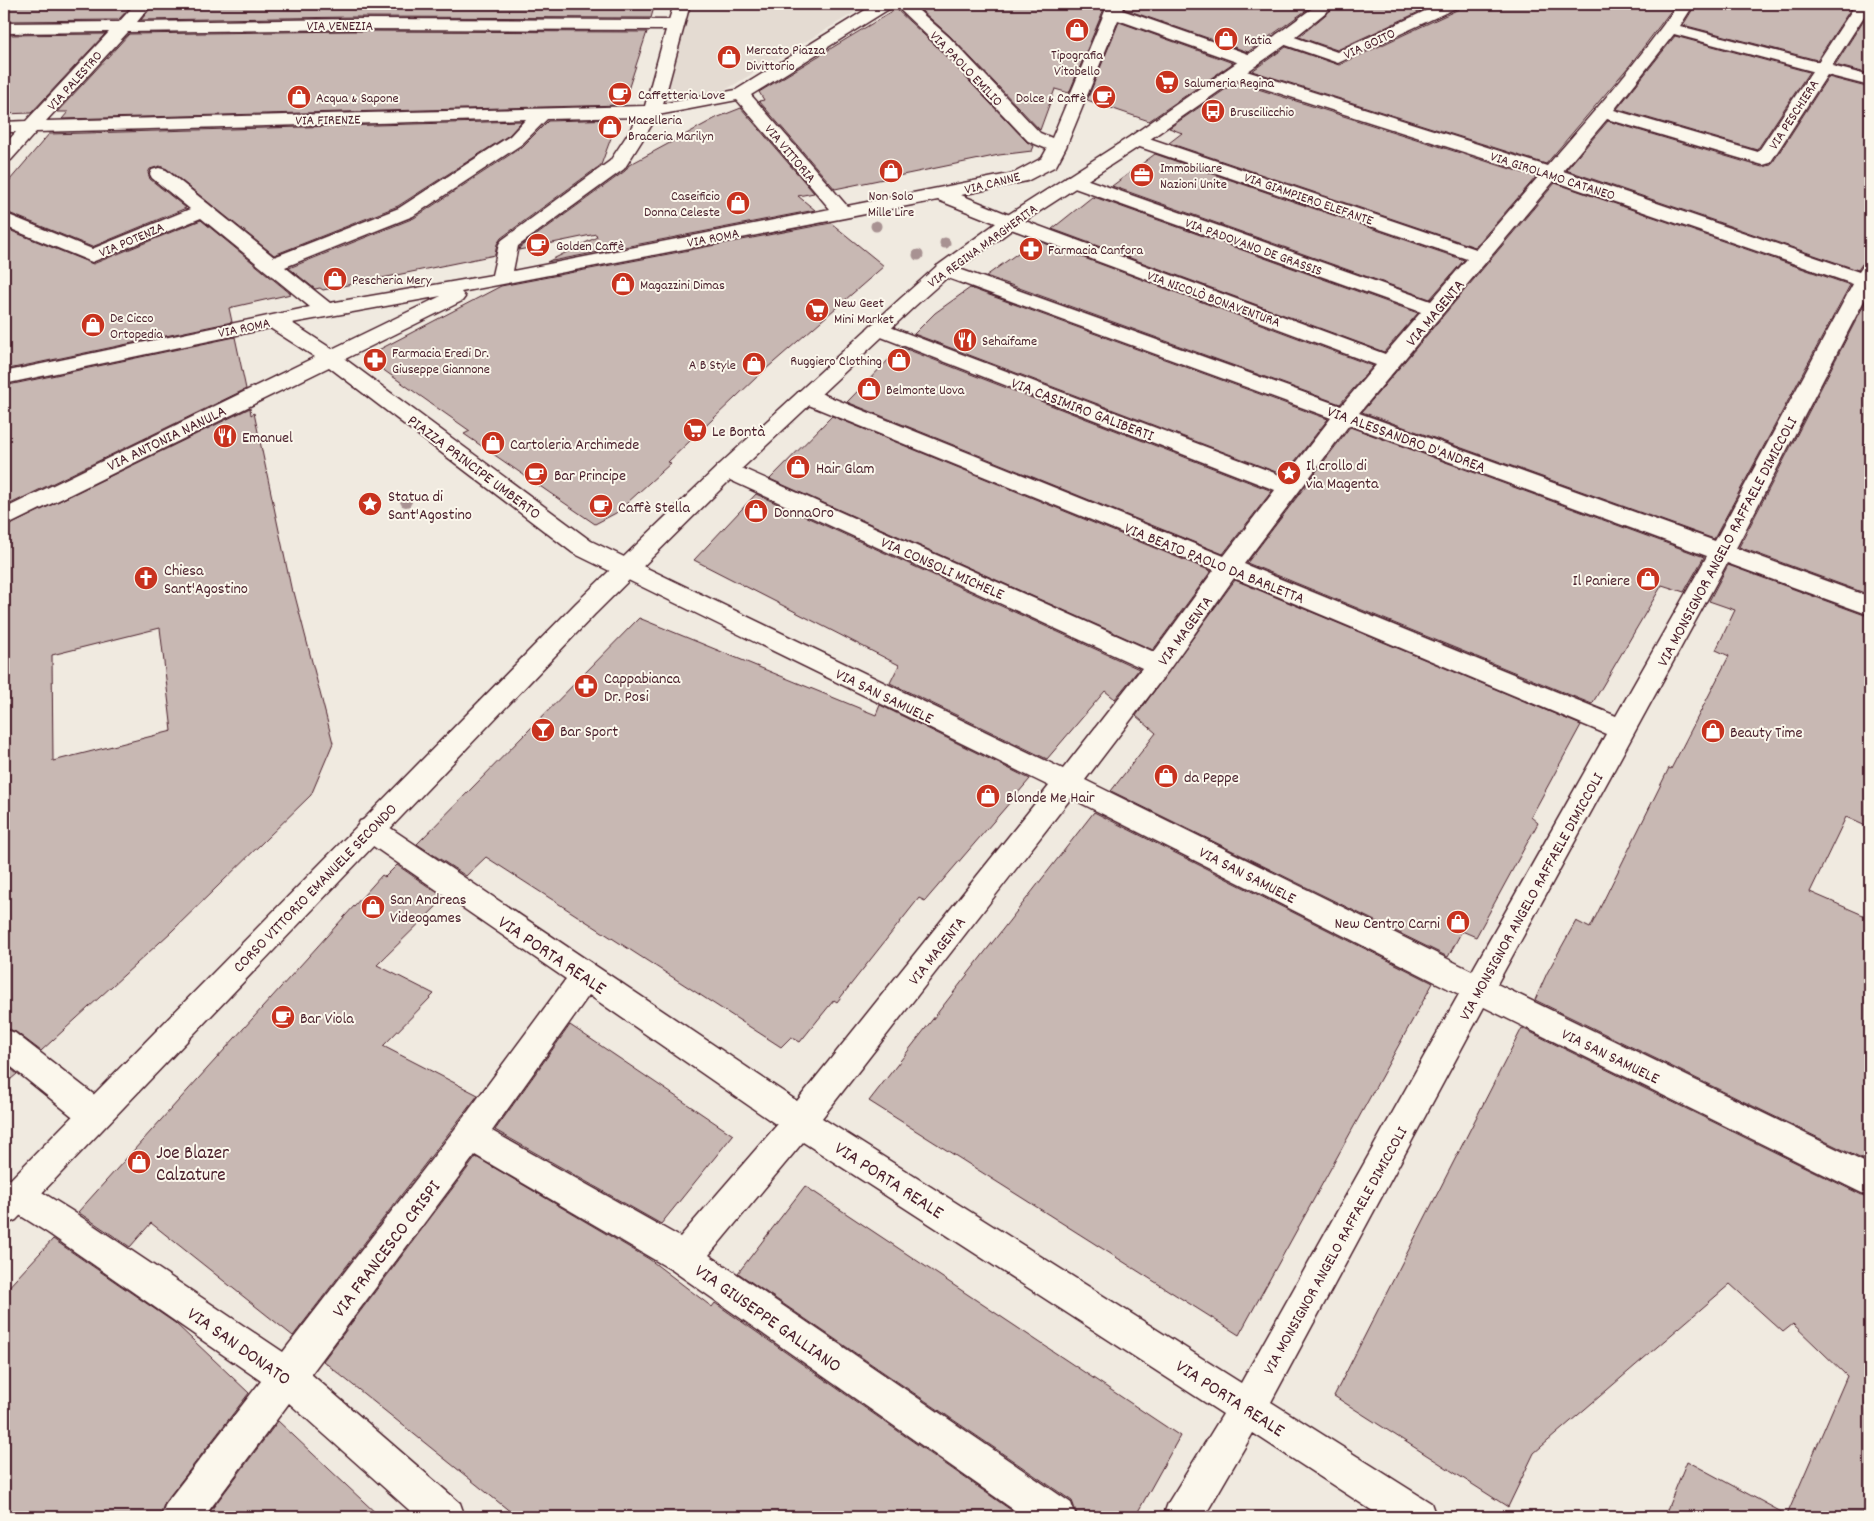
<svg xmlns="http://www.w3.org/2000/svg" width="1874" height="1521" viewBox="0 0 1874 1521" font-family="Dekko,sans-serif">
<rect width="100%" height="100%" fill="#f0eae0"/>
<filter id="ink" filterUnits="userSpaceOnUse"><feTurbulence type="fractalNoise" baseFrequency=".02" numOctaves="2"/><feDisplacementMap in="SourceGraphic" scale="10" xChannelSelector="R" yChannelSelector="G"/><feConvolveMatrix kernelMatrix="1 2 1 2 8 2 1 2 1" color-interpolation-filters="sRGB"/></filter>
<g filter="url(#ink)">
<path fill="#e4dbd2" d="M691 4H869L690 111 660 109Z"/>
<path fill="#c8b8b3" stroke="#4a1f2b" fill-rule="evenodd" d="M4 4H133L118 20 4 21Z
M154 4H655L651 18 353 17 141 20Z
M914 4H1106L1069 93 1055 89 1040 130 950 36Z
M1126 4H1315L1248 52 1124 9Z
M1338 4H1436L1337 50 1299 37Z
M1462 4H1676L1630 65 1546 164 1252 71 1286 47 1339 65 1459 9Z
M1696 4H1854L1817 60 1683 25Z
M896 9 936 46 1027 142 1034 146 1032 151 999 155 835 189 759 101 764 100 759 92Z
M1870 10V74L1835 65Z
M1119 22 1233 63 1149 121 1087 100Z
M353 31 647 32 623 105 62 119 68 112H57L129 34Z
M105 34 31 113 4 114V35Z
M1675 36 1809 72 1757 150 1617 109Z
M1828 77 1870 88V262L1862 264 1858 270 1566 170 1608 121 1762 167 1771 165Z
M1236 82 1536 177 1475 247 1169 143 1182 133 1169 128Z
M741 108 814 193 798 196 815 210 547 262 597 237 596 234 519 250 520 247 625 171 629 165 716 118Z
M618 119 601 165 501 238 497 244 495 255 323 290 320 288 315 289 289 268 414 218 523 146 548 121Z
M522 121 509 135 398 206 274 255 167 169 160 166 150 169 148 173 150 179 186 208 92 247 4 211V187L49 134Z
M1155 154 1464 260 1430 299 1112 186Z
M1555 183 1850 285 1714 539 1362 412Z
M1092 197 1097 198 1418 313 1384 352 1052 229Z
M201 220 291 294 229 308 232 322 4 370V228L93 264Z
M831 223 884 266 758 376 668 462 671 463 616 513 595 524 464 434 470 431 365 357 501 286Z
M1036 240 1373 366 1340 404 986 276Z
M970 288 1328 419 1284 475 914 334 935 313Z
M1870 293V595L1739 547Z
M235 337 246 389 4 507V386Z
M901 347 1272 491 1223 554 847 402Z
M250 408 251 415 254 413 292 592H294L333 743 311 795 171 932 41 1051 16 1032 4 1027V528ZM160 628 172 731 53 761 52 655Z
M832 416 1211 571 1153 650 770 479Z
M1350 427 1704 557 1684 592 1662 585 1592 704 1247 563Z
M756 494 1139 669 1115 699 1105 691 1047 759 890 683 899 665 694 560Z
M1728 565 1870 617V828L1846 817 1810 892 1870 918V1163L1535 1000 1547 973 1576 921 1590 928 1669 768 1671 769 1729 656 1716 650 1735 610 1709 601Z
M1235 580 1581 725 1531 817 1538 823 1476 937 1462 931 1448 957 1111 791 1156 733 1136 716Z
M639 618 876 715 880 705 1030 779 925 901 919 898 837 1002 834 1000 800 1042 791 1037 781 1047 486 857 466 876 417 844Z
M1094 812 1433 983 1239 1335 869 1101Z
M397 865 445 898 377 965 434 994 383 1046 478 1095 293 1336 151 1223 130 1247 78 1212 382 875 385 877Z
M570 1025 733 1135 661 1224 495 1130Z
M1522 1028 1870 1199V1517H1664L1687 1461 1787 1515 1847 1376 1793 1324 1783 1332 1730 1284 1534 1453 1508 1507 1334 1396Z
M4 1063 17 1074 4 1085Z
M476 1157 649 1259 712 1307 715 1303 1021 1517H517L323 1361Z
M805 1186 1180 1436 1135 1517H1078L1072 1501 738 1273Z
M53 1239 175 1323 249 1393 165 1502 159 1517H4V1292Z
M278 1421 380 1517H206Z"/>
<g fill="none" stroke-linecap="round" stroke-linejoin="round">
<g stroke="#4a1f2b" stroke-width="3">
<path id="street" d="M135 4H152L137 22 353 19 669 20 674 4H690L663 104 736 90 875 4H911L949 37 1040 133 1052 138 1108 4H1124L1122 10 1257 57 1260 61 1257 65H1245L1118 20 1066 147 1056 166 1027 181 961 195 1017 218 1385 354 1421 312 1066 185 1064 181 1066 177 1073 175 1080 177 1431 301 1467 259 1131 144 1128 140 1131 136 1137 135 1143 136 1476 249 1539 176 1228 77 1225 73 1228 69 1234 68 1240 69 1547 166C1592 114 1639 61 1678 4H1694L1680 26 1818 62 1856 4H1870V7L1832 66 1870 76V86L1827 75 1770 163 1763 165 1756 163 1607 119 1563 171 1859 272 1863 266 1870 264V289L1736 548 1870 597V615L1727 563 1497 984 1870 1165V1197L1484 1007 1271 1402 1431 1503 1436 1517H1382L1253 1433 1204 1517H1163L1168 1503 1223 1414 803 1142 709 1255 1071 1503 1076 1517H1024L672 1270 475 1155 311 1374 460 1503 465 1517H417L289 1403 204 1517H161L166 1503 261 1381 48 1233 5 1206 4 1187 5 1184 17 1179 29 1184 72 1211 283 1352 458 1125 566 979 360 837 356 829 360 821 370 818 380 821 797 1101 1049 786 573 553 329 367 12 523 4 526V509L315 357 270 328 4 384V372L310 307 201 218 92 262 4 226V213L92 249 190 209 152 178 150 174 152 170 159 168 166 170 274 257 399 208 510 136 526 119 36 132 11 160 4 161V145L16 132H4V122L26 121 109 32 4 33V23L119 22ZM894 4 937 45 1028 141 1047 149 1042 158 1014 173 847 206 751 95 892 7ZM353 29 666 30 645 106 46 121 128 32ZM1674 34 1812 71 1758 152 1614 110ZM737 100 830 209 513 271 518 246 624 169 658 115ZM639 117 610 161 502 240 499 244 492 275 330 303 285 267 413 216 522 144 547 119ZM1554 181 1853 284 1715 541 1359 413ZM938 200 1003 226 1376 365 1341 406 951 266 944 264 937 266 934 270 937 274 1331 418 1285 477 885 325 878 323 871 325 867 329 871 333 1275 490 1224 556 815 391 807 389 799 391 796 396 799 401 1214 570 1154 652 735 465 727 463 719 465 715 470 719 475 1142 668 1063 769 591 541 345 359 462 301 465 297 461 292ZM441 296 332 349 292 323ZM1349 425 1707 556 1616 716 1244 564ZM1234 578 1606 734 1472 971 1085 780 1168 671ZM1071 798 1459 994 1241 1383 822 1118ZM589 995 777 1125 680 1237 492 1131Z
M1440 4H1460L1458 7 1338 63 1277 42 1275 38 1277 34 1283 33 1337 52Z
M4 1029 15 1033 106 1104 110 1114 106 1124 94 1129 82 1124 4 1061Z"/>
</g>
<g stroke="#4a1f2b" stroke-width="3">
<path id="secondary" d="M1318 4H1336L1284 46 1143 144 1017 226 951 274 915 306 735 475 594 615 16 1220 4 1225V1186L576 603 719 465 901 298 937 266 1003 218 1131 136 1272 38Z"/>
</g>
<use href="#street" fill="#fbf7ec" fill-rule="evenodd"/>
<use href="#secondary" fill="#fbf7ec" fill-rule="evenodd"/>
</g>
<g fill="#a89292">
<circle cx="876" cy="226" r="5.5"/>
<circle cx="945" cy="243" r="5.5"/>
<circle cx="918" cy="255" r="5.5"/>
<circle cx="406" cy="501" r="6"/>
</g>
</g>
<defs>
<g id="shop-disc" transform="scale(1.25)"><circle r="9.5" fill="#c8321e" stroke="#fbf7ec"/><path d="M-5-2.5h2.3a2.7 3.5 0 0 1 5.4 0H5L5.5 6h-11ZM-1.5-2.5h3a1.5 2.3 0 0 0-3 0Z" fill="#fff"/></g>
<g id="supermarket-disc" transform="scale(1.25)"><circle r="9.5" fill="#c8321e" stroke="#fbf7ec"/><path d="M-6-5.5h2.5l.6 2H6L4.5 2H-2.5L-4.4-4H-6ZM-1.5 3.2a1.3 1.3 0 1 0 .1 0ZM3 3.2a1.3 1.3 0 1 0 .1 0Z" fill="#fff"/></g>
<g id="cafe-disc" transform="scale(1.25)"><circle r="9.5" fill="#c8321e" stroke="#fbf7ec"/><path d="M-5.5-4.5H6V0H3Q3 3.5 0 3.5H-2.5Q-5.5 3.5-5.5 0ZM3-3.2v2h1.7v-2ZM-6 4.5H4V6H-6Z" fill="#fff"/></g>
<g id="bus-disc" transform="scale(1.25)"><circle r="9.5" fill="#c8321e" stroke="#fbf7ec"/><path d="M-5-6H5V4H4V6H2V4H-2V6H-4V4H-5ZM-3.5-4V0h7V-4ZM-3.5 1.2v1.5H-2V1.2ZM2 1.2v1.5H3.5V1.2Z" fill="#fff"/></g>
<g id="office-disc" transform="scale(1.25)"><circle r="9.5" fill="#c8321e" stroke="#fbf7ec"/><path d="M-6-3h4V-5.5h4V-3h4V5H-6ZM-1-4.5V-3h2v-1.5ZM-6 0V1H6V0Z" fill="#fff"/></g>
<g id="pharmacy-disc" transform="scale(1.25)"><circle r="9.5" fill="#c8321e" stroke="#fbf7ec"/><path d="M-2-6h4v4h4v4h-4v4h-4v-4h-4v-4h4Z" fill="#fff"/></g>
<g id="restaurant-disc" transform="scale(1.25)"><circle r="9.5" fill="#c8321e" stroke="#fbf7ec"/><path d="M-5-6h1v4h1v-4h1v4h1v-4h1v5L-1.5 .5V6h-2V.5L-5-1ZM5-6V6H3V1.5H1.5Q1.5-4 5-6Z" fill="#fff"/></g>
<g id="sight-disc" transform="scale(1.25)"><circle r="9.5" fill="#c8321e" stroke="#fbf7ec"/><path d="M0-6L1.8-2.2L6-1.7L2.9 1.2L3.7 5.4L0 3.3L-3.7 5.4L-2.9 1.2L-6-1.7L-1.8-2.2Z" fill="#fff"/></g>
<g id="church-disc" transform="scale(1.25)"><circle r="9.5" fill="#c8321e" stroke="#fbf7ec"/><path d="M-1.2-6h2.4v3.5h3.3v2.4h-3.3V6h-2.4V-.1h-3.3v-2.4h3.3Z" fill="#fff"/></g>
<g id="bar-disc" transform="scale(1.25)"><circle r="9.5" fill="#c8321e" stroke="#fbf7ec"/><path d="M-6-5H6L.8 .8V4.5H3.5V6h-7V4.5H-.8V.8Z" fill="#fff"/></g>
</defs>
<g fill-rule="evenodd">
<use href="#shop-disc" x="1077" y="30"/>
<use href="#shop-disc" x="1226" y="39"/>
<use href="#shop-disc" x="729" y="57"/>
<use href="#supermarket-disc" x="1167" y="82"/>
<use href="#cafe-disc" x="620" y="94"/>
<use href="#shop-disc" x="299" y="97"/>
<use href="#cafe-disc" x="1104" y="97"/>
<use href="#bus-disc" x="1213" y="111"/>
<use href="#shop-disc" x="610" y="127"/>
<use href="#shop-disc" x="891" y="171"/>
<use href="#office-disc" x="1142" y="175"/>
<use href="#shop-disc" x="738" y="203"/>
<use href="#cafe-disc" x="538" y="245"/>
<use href="#pharmacy-disc" x="1031" y="249"/>
<use href="#shop-disc" x="335" y="279"/>
<use href="#shop-disc" x="623" y="284"/>
<use href="#supermarket-disc" x="817" y="310"/>
<use href="#shop-disc" x="93" y="325"/>
<use href="#restaurant-disc" x="965" y="340"/>
<use href="#pharmacy-disc" x="375" y="360"/>
<use href="#shop-disc" x="899" y="360"/>
<use href="#shop-disc" x="754" y="364"/>
<use href="#shop-disc" x="869" y="389"/>
<use href="#supermarket-disc" x="695" y="430"/>
<use href="#restaurant-disc" x="225" y="436"/>
<use href="#shop-disc" x="493" y="443"/>
<use href="#shop-disc" x="798" y="467"/>
<use href="#sight-disc" x="1289" y="473"/>
<use href="#cafe-disc" x="536" y="474"/>
<use href="#sight-disc" x="370" y="504"/>
<use href="#cafe-disc" x="601" y="506"/>
<use href="#shop-disc" x="756" y="511"/>
<use href="#church-disc" x="146" y="578"/>
<use href="#shop-disc" x="1648" y="579"/>
<use href="#pharmacy-disc" x="586" y="686"/>
<use href="#bar-disc" x="543" y="730"/>
<use href="#shop-disc" x="1713" y="731"/>
<use href="#shop-disc" x="1166" y="776"/>
<use href="#shop-disc" x="988" y="796"/>
<use href="#shop-disc" x="373" y="907"/>
<use href="#shop-disc" x="1458" y="922"/>
<use href="#cafe-disc" x="283" y="1017"/>
<use href="#shop-disc" x="139" y="1162"/>
</g>
<g text-anchor="middle" stroke-width="4" stroke-linejoin="round" paint-order="stroke">
<g font-size="14" fill="#4a1f2b" stroke="#fbf7ec">
<text x="340" y="30">VIA VENEZIA</text>
<text transform="translate(1369 43) rotate(-25)" y="5">VIA GOITO</text>
<text transform="translate(967 68) rotate(46)" y="5">VIA PAOLO EMILIO</text>
<text transform="translate(74 80) rotate(-48)" y="5">VIA PALESTRO</text>
<text transform="translate(1793 114) rotate(-57)" y="5">VIA PESCHIERA</text>
<text transform="translate(328 119) rotate(-1)" y="5">VIA FIRENZE</text>
<text transform="translate(791 153) rotate(50)" y="5">VIA VITTORIA</text>
<text transform="translate(1553 175) rotate(18)" y="5">VIA GIROLAMO CATANEO</text>
<text transform="translate(992 182) rotate(-14)" y="5">VIA CANNE</text>
<text transform="translate(1309 198) rotate(19)" y="5">VIA GIAMPIERO ELEFANTE</text>
<text transform="translate(713 237) rotate(-11)" y="5">VIA ROMA</text>
<text transform="translate(131 239) rotate(-23)" y="5">VIA POTENZA</text>
<text transform="translate(982 245) rotate(-36)" y="5">VIA REGINA MARGHERITA</text>
<text transform="translate(1254 246) rotate(20)" y="5">VIA PADOVANO DE GRASSIS</text>
<text transform="translate(1214 298) rotate(20)" y="5">VIA NICOLÒ BONAVENTURA</text>
<text transform="translate(244 327) rotate(-12)" y="5">VIA ROMA</text>
</g>
<g font-size="14" fill="#4a1f2b" stroke="#fbf7ec" text-anchor="start">
<text x="1244" y="44">Katia</text>
<text x="746" y="54">Mercato Piazza<tspan x="746" dy="16">Divittorio</tspan></text>
<text x="1077" y="59" text-anchor="middle">Tipografia<tspan x="1077" dy="16">Vitobello</tspan></text>
<text x="1184" y="87">Salumeria Regina</text>
<text x="638" y="99">Caffetteria Love</text>
<text x="316" y="102">Acqua &amp; Sapone</text>
<text x="1086" y="102" text-anchor="end">Dolce &amp; Caffè</text>
<text x="1230" y="116">Bruscilicchio</text>
<text x="628" y="124">Macelleria<tspan x="628" dy="16">Braceria Marilyn</tspan></text>
<text x="1160" y="172">Immobiliare<tspan x="1160" dy="16">Nazioni Unite</tspan></text>
<text x="720" y="200" text-anchor="end">Caseificio<tspan x="720" dy="16">Donna Celeste</tspan></text>
<text x="891" y="200" text-anchor="middle">Non Solo<tspan x="891" dy="16">Mille Lire</tspan></text>
<text x="556" y="250">Golden Caffè</text>
<text x="1048" y="254">Farmacia Canfora</text>
<text x="352" y="284">Pescheria Mery</text>
<text x="640" y="289">Magazzini Dimas</text>
<text x="834" y="307">New Geet<tspan x="834" dy="16">Mini Market</tspan></text>
<text x="110" y="322">De Cicco<tspan x="110" dy="16">Ortopedia</tspan></text>
<text x="982" y="345">Sehaifame</text>
<text x="392" y="357">Farmacia Eredi Dr.<tspan x="392" dy="16">Giuseppe Giannone</tspan></text>
<text x="882" y="365" text-anchor="end">Ruggiero Clothing</text>
<text x="736" y="369" text-anchor="end">A B Style</text>
<text x="886" y="394">Belmonte Uova</text>
</g>
<g font-size="16" fill="#4a1f2b" stroke="#fbf7ec">
<text transform="translate(1434 312) rotate(-50)" y="6">VIA MAGENTA</text>
<text transform="translate(1083 408) rotate(21)" y="6">VIA CASIMIRO GALIBERTI</text>
<text transform="translate(166 437) rotate(-26)" y="6">VIA ANTONIA NANULA</text>
<text transform="translate(1407 438) rotate(20)" y="6">VIA ALESSANDRO D'ANDREA</text>
<text transform="translate(475 466) rotate(37)" y="6">PIAZZA PRINCIPE UMBERTO</text>
<text transform="translate(1726 541) rotate(-62)" y="6">VIA MONSIGNOR ANGELO RAFFAELE DIMICCOLI</text>
<text transform="translate(1215 562) rotate(22)" y="6">VIA BEATO PAOLO DA BARLETTA</text>
<text transform="translate(943 567) rotate(24)" y="6">VIA CONSOLI MICHELE</text>
<text transform="translate(1184 630) rotate(-54)" y="6">VIA MAGENTA</text>
<text transform="translate(885 695) rotate(26)" y="6">VIA SAN SAMUELE</text>
<text transform="translate(1248 874) rotate(27)" y="6">VIA SAN SAMUELE</text>
<text transform="translate(314 887) rotate(-46)" y="6">CORSO VITTORIO EMANUELE SECONDO</text>
<text transform="translate(1530 896) rotate(-61)" y="6">VIA MONSIGNOR ANGELO RAFFAELE DIMICCOLI</text>
<text transform="translate(936 950) rotate(-52)" y="6">VIA MAGENTA</text>
<text transform="translate(1611 1055) rotate(26)" y="6">VIA SAN SAMUELE</text>
<text transform="translate(1334 1250) rotate(-61)" y="6">VIA MONSIGNOR ANGELO RAFFAELE DIMICCOLI</text>
</g>
<g font-size="16" fill="#4a1f2b" stroke="#fbf7ec" text-anchor="start">
<text x="712" y="436">Le Bontà</text>
<text x="242" y="442">Emanuel</text>
<text x="510" y="449">Cartoleria Archimede</text>
<text x="1306" y="470">Il crollo di<tspan x="1306" dy="18">via Magenta</tspan></text>
<text x="816" y="473">Hair Glam</text>
<text x="554" y="480">Bar Principe</text>
<text x="388" y="501">Statua di<tspan x="388" dy="18">Sant'Agostino</tspan></text>
<text x="618" y="512">Caffè Stella</text>
<text x="774" y="517">DonnaOro</text>
<text x="164" y="575">Chiesa<tspan x="164" dy="18">Sant'Agostino</tspan></text>
<text x="1630" y="585" text-anchor="end">Il Paniere</text>
<text x="604" y="683">Cappabianca<tspan x="604" dy="18">Dr. Posi</tspan></text>
<text x="560" y="736">Bar Sport</text>
<text x="1730" y="737">Beauty Time</text>
<text x="1184" y="782">da Peppe</text>
<text x="1006" y="802">Blonde Me Hair</text>
<text x="390" y="904">San Andreas<tspan x="390" dy="18">Videogames</tspan></text>
<text x="1440" y="928" text-anchor="end">New Centro Carni</text>
<text x="300" y="1023">Bar Viola</text>
</g>
<g font-size="19" fill="#4a1f2b" stroke="#fbf7ec">
<text transform="translate(553 954) rotate(34)" y="7">VIA PORTA REALE</text>
<text transform="translate(890 1179) rotate(33)" y="7">VIA PORTA REALE</text>
<text transform="translate(385 1248) rotate(-53)" y="7">VIA FRANCESCO CRISPI</text>
<text transform="translate(769 1317) rotate(35)" y="7">VIA GIUSEPPE GALLIANO</text>
<text transform="translate(240 1345) rotate(35)" y="7">VIA SAN DONATO</text>
<text transform="translate(1231 1397) rotate(33)" y="7">VIA PORTA REALE</text>
</g>
<g font-size="19" fill="#4a1f2b" stroke="#fbf7ec" text-anchor="start">
<text x="156" y="1158">Joe Blazer<tspan x="156" dy="22">Calzature</tspan></text>
</g>
</g>
<rect width="1874" height="1521" fill="none" stroke="#fbf7ec" stroke-width="20"/>
<rect x="10" y="10" width="1854" height="1501" fill="none" stroke="#4a1f2b" stroke-width="2" filter="url(#ink)"/>
</svg>
